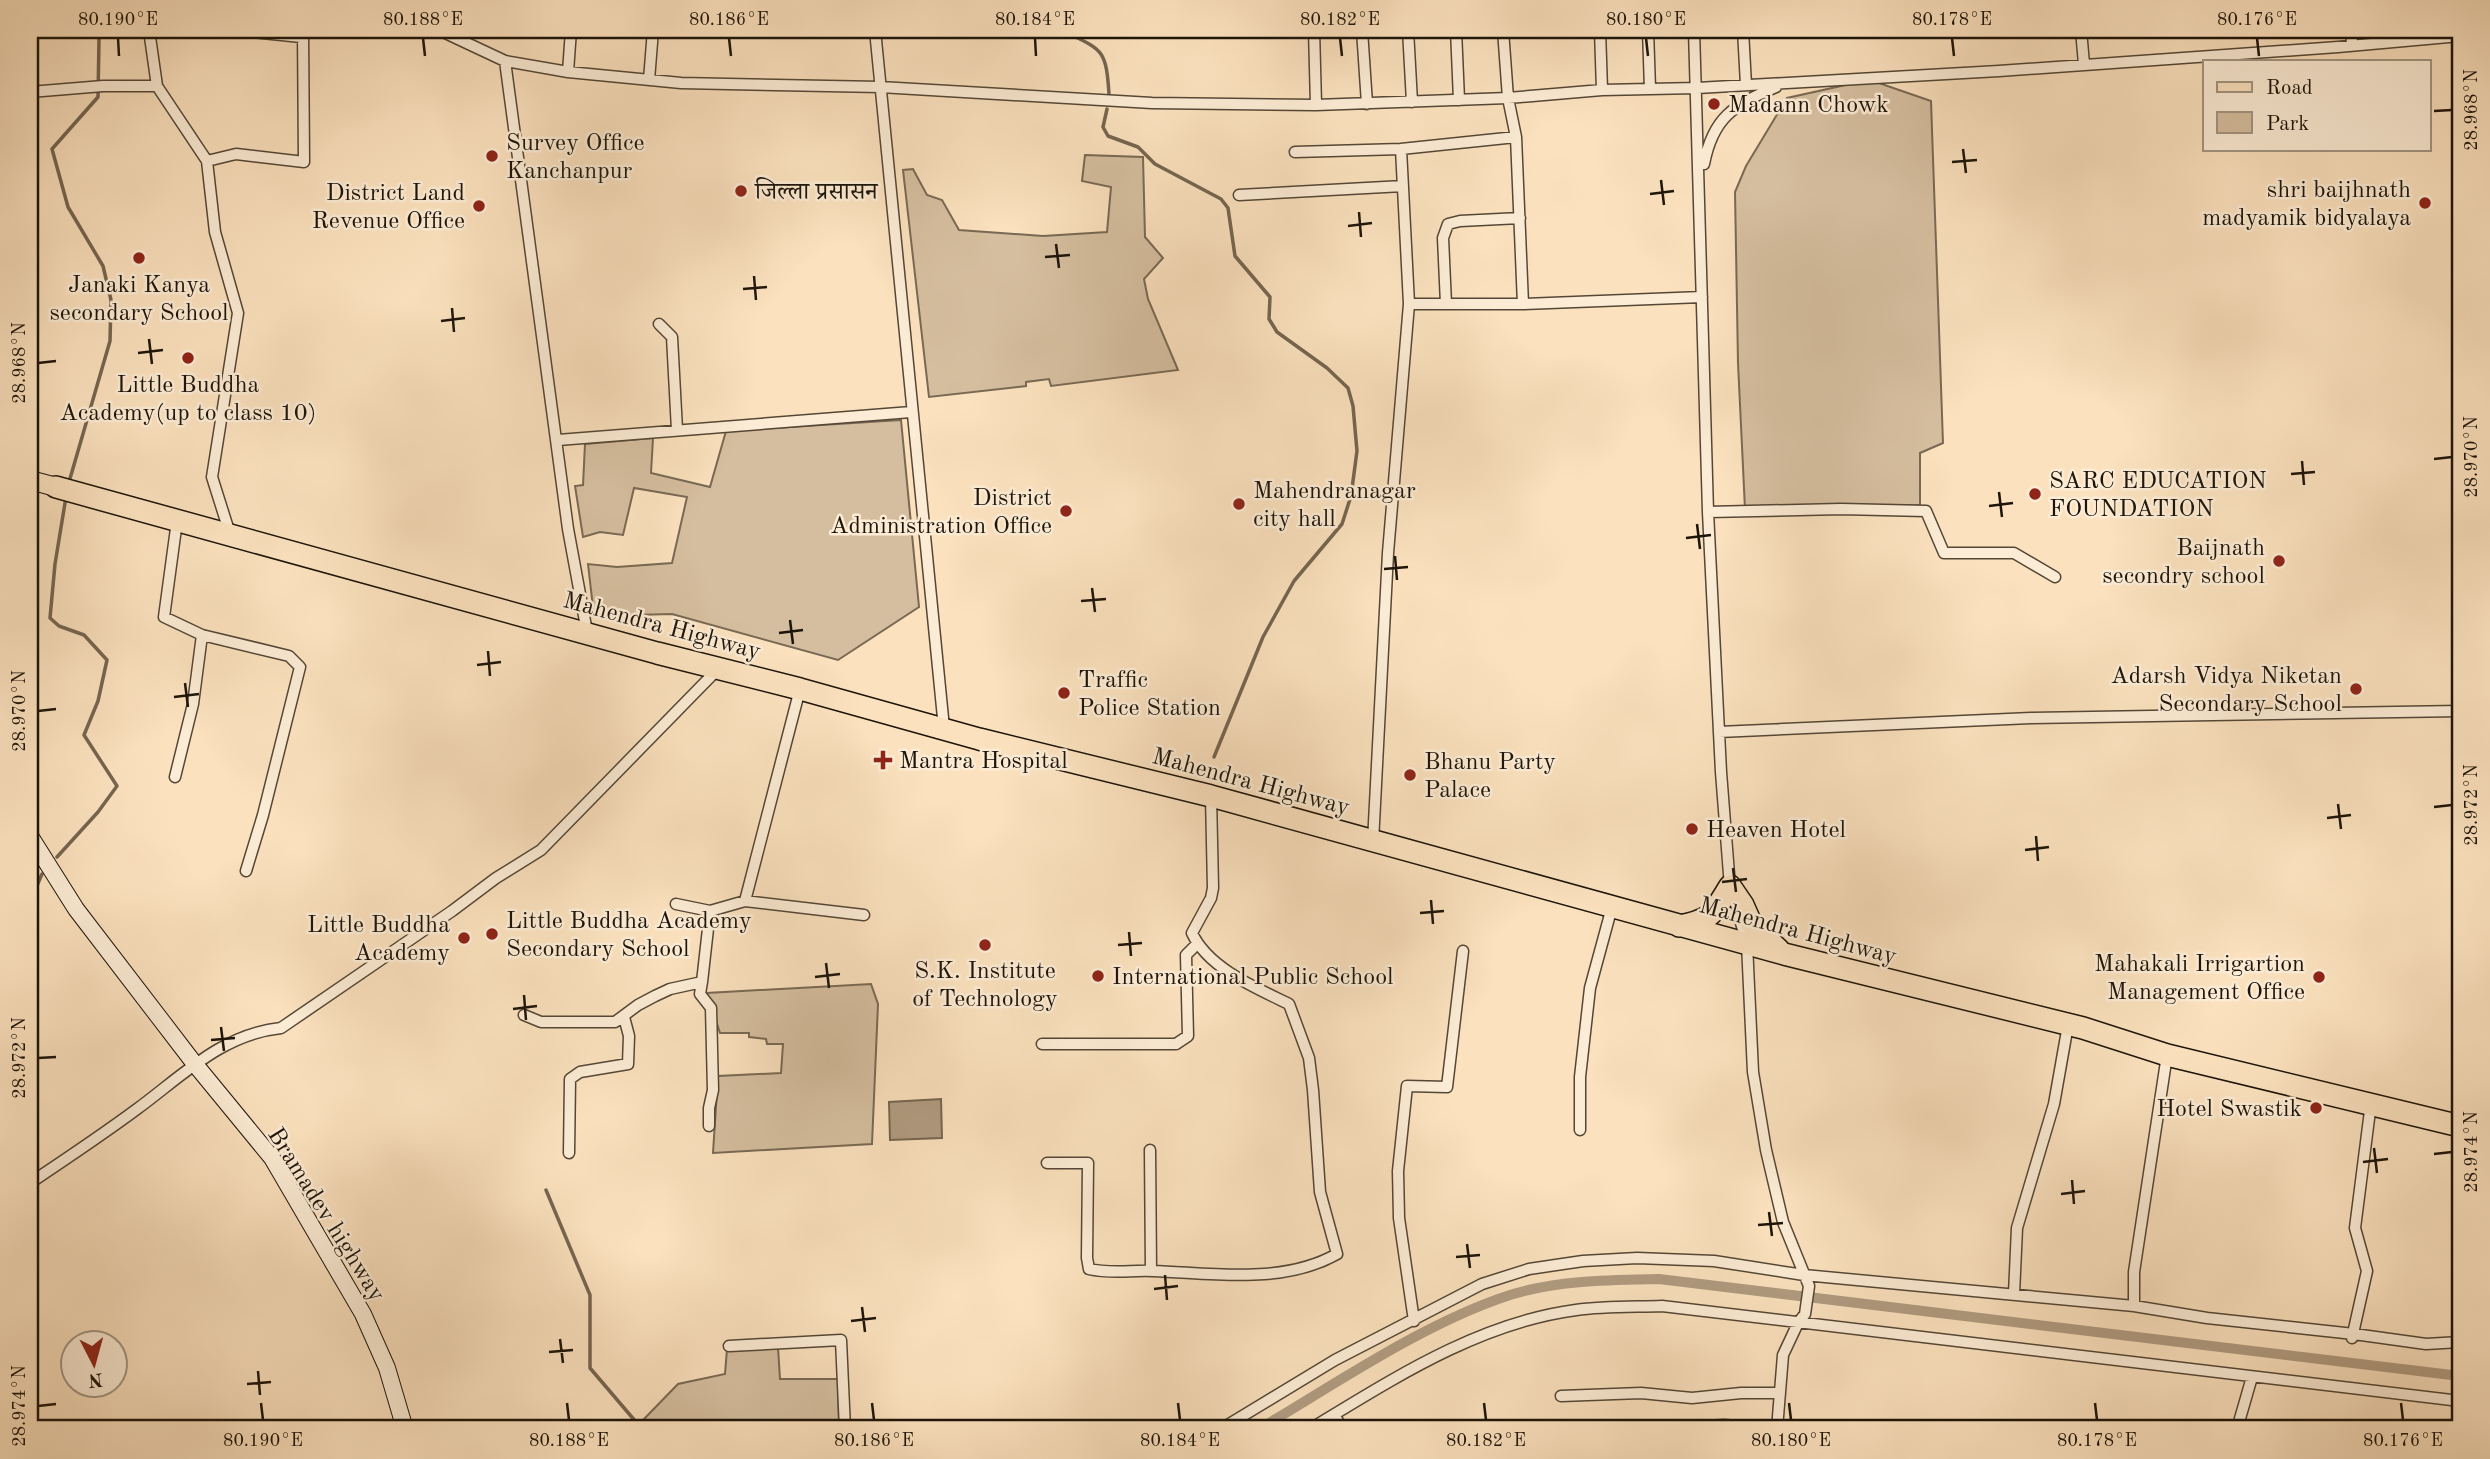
<svg xmlns="http://www.w3.org/2000/svg" width="2490" height="1459" viewBox="0 0 2490 1459" font-family="'Old Standard TT','Noto Serif Devanagari',serif">
<rect width="100%" height="100%" fill="#fbe1be"/>
<filter id="stains"><feTurbulence type="fractalNoise" baseFrequency=".00286" numOctaves="4"/><feColorMatrix values="0 0 0 0 .2 0 0 0 0 .09 0 0 0 0 .02 0 0 0 .5 -.17"/></filter>
<radialGradient id="worn" r=".72"><stop offset=".6" stop-color="#630" stop-opacity="0"/><stop offset="1" stop-color="#630" stop-opacity=".3"/></radialGradient>
<path fill="#d5be9f" stroke="#796954" stroke-width="2" d="M1859 82H1876L1931 101 1943 443 1920 453V505L1745 509 1738 363 1735 192 1746 166 1787 98Z
M1085 155 1143 157 1145 237 1163 258 1144 279 1148 299 1178 370 1051 386 1049 379 1026 382V386L929 397 903 170 913 169 927 195 942 200 959 230 1043 236 1107 232 1111 187 1082 181Z
M901 420 919 607 838 660 672 614 594 616 588 564 617 567 672 563 687 497 634 488 623 535 600 532 583 537 575 486 583 485 585 444 653 438 651 473 710 487 726 431Z
M871 984 878 1004 872 1144 713 1153 718 1076 781 1073 783 1044H767L766 1039 749 1037V1033H720L707 993Z
M778 1347 780 1379H838L839 1429H646L643 1420 678 1384 725 1374 727 1349Z"/>
<path fill="#b09b80" stroke="#756550" stroke-width="2" d="M941 1099 942 1138 890 1140 889 1102Z"/>
<g fill="none" stroke-linecap="round" stroke-linejoin="round">
<path stroke="#756550" stroke-width="3.5" d="M1061 30C1102 50 1106 47 1109 94
M1107 109 1103 127 1108 136 1138 147 1155 164 1221 199 1228 208 1235 256 1270 297 1269 319 1277 332 1327 368 1348 388 1353 406 1357 451 1351 496 1342 524 1294 581 1263 637 1214 757
M69 482 110 341 111 300 103 266 68 207 52 149 98 97 99 39 103 30
M57 857 98 812 117 786 84 735 98 701 107 660 84 635 59 626 50 618 55 564 66 497
M30 902 42 874
M546 1190 590 1295V1368L642 1429"/>
<path stroke="#b09b80" stroke-width="10" d="M1259 1429C1337 1383 1424 1323 1510 1295 1557 1280 1610 1280 1659 1279L2460 1376"/>
<g stroke="#544736" stroke-width="13">
<path id="street" d="M149 30 157 86
M231 30 301 37
M439 30 505 61 568 72 681 83 880 87 1152 103 1316 105 1508 98 1602 90 1697 88 1999 71 2338 47 2460 36
M875 30 944 728
M1314 30 1316 105
M1362 30 1367 104
M1408 30 1412 102
M1456 30 1459 100
M1503 30 1508 98 1516 137 1523 304
M1600 30 1602 90
M1648 30 1650 89
M1694 30 1708 512 1721 772 1730 887
M1743 30 1746 85
M2081 30 2084 64
M2351 30 2352 44
M505 61 568 529 587 632
M568 72 571 30
M649 80 653 30
M30 92 103 86H157L207 161
M1295 152 1401 149
M1704 164C1713 117 1734 105 1776 87
M1239 195 1403 186
M1409 304 1401 149 1516 137
M1446 304 1443 238 1448 224 1460 221 1520 218
M659 324 672 337 677 430
M558 440 911 412
M1708 512 1841 509 1926 511 1944 553H2014L2055 577
M177 521 164 617 202 635 289 656 300 667 263 815 246 871
M230 534 212 477 238 313 215 232 207 161 236 154 304 162 303 30
M1719 732 2031 718 2460 711
M175 777 193 704 202 635
M1373 842 1388 553 1409 304H1523L1702 297
M745 901 800 689
M676 904 710 911 745 901 864 915
M1739 916 1747 944 1753 1072 1766 1150 1783 1222 1809 1286 1805 1314 1798 1323 1783 1355 1777 1429
M702 982 700 994 711 1008 713 1090 709 1108V1126
M524 1015 541 1022H615L638 1005 655 996 670 989 702 982 710 911
M1042 1044H1176L1188 1036 1186 955 1197 944
M1580 1130V1077L1590 988 1612 907
M1150 1150 1151 1271
M569 1153 570 1079 580 1072 628 1064 629 1036 624 1017
M1047 1163H1088L1087 1258 1089 1269C1111 1274 1131 1270 1153 1271 1213 1273 1282 1285 1337 1254L1320 1192 1313 1090 1309 1058 1289 1004C1256 988 1208 968 1192 933L1211 898 1213 888 1211 796
M30 1183C66 1159 102 1135 137 1109 182 1076 222 1034 281 1028L452 911 496 878 541 850 719 668
M2014 1294 2017 1228 2054 1104 2068 1025
M2134 1306V1272L2167 1055
M1414 1321 1399 1218 1398 1171 1407 1086 1447 1087 1463 951
M2352 1338 2367 1271 2355 1228 2371 1103
M729 1346 841 1340 845 1429
M1561 1396 1641 1393 1692 1398 1741 1393H1780
M1334 1415 1343 1429
M1221 1429 1335 1360 1482 1284 1529 1269 1583 1261 1637 1258 1714 1261 1804 1275 2134 1306 2207 1318 2354 1334 2426 1344 2460 1342
M1310 1429C1393 1379 1478 1323 1576 1310 1604 1306 1634 1307 1662 1306L2460 1401
M1649 1429 1724 1425 1777 1429
M2237 1429 2252 1377"/>
</g>
<g stroke="#1d1409" stroke-width="18">
<path id="secondary" d="M30 836 76 909 194 1063 272 1158 363 1314 387 1368 405 1429"/>
</g>
<g stroke="#1d1409" stroke-width="20">
<path id="primary" d="M30 480 56 487"/>
</g>
<g stroke="#1d1409" stroke-width="24">
<path id="highway" d="M56 487 657 653 800 689 979 739 1211 796 1784 954 2083 1028 2167 1055 2460 1126
M1679 926C1713 920 1713 913 1730 886L1743 905 1751 923 1779 950"/>
</g>
<use href="#street" stroke="#fcecd5" stroke-width="10"/>
<use href="#secondary" stroke="#fcecd5" stroke-width="16"/>
<use href="#primary" stroke="#fbe1be" stroke-width="18"/>
<use href="#highway" stroke="#fbe1be" stroke-width="21"/>
</g>
<path fill="none" stroke="#1d1409" stroke-width="2.5" d="M118 38 119 56M423 38 425 56M729 38 731 56M1035 38 1036 56M1340 38 1342 56M1646 38 1648 56M1952 38 1954 56M2257 38 2259 56M2434 111 2452 110M1963 149 1966 173M1952 162 1977 160M1661 180 1664 205M1650 194 1674 191M1359 212 1361 237M1348 226 1372 223M1056 244 1059 268M1045 257 1070 255M754 276 756 300M743 289 767 287M452 308 454 332M441 321 465 318M149 339 152 364M138 353 163 350M38 363 56 361M2434 459 2452 457M2302 461 2304 485M2291 474 2315 472M1999 492 2002 517M1989 506 2013 503M1697 524 1700 549M1686 538 1711 535M1395 556 1397 580M1384 569 1408 567M1092 588 1095 612M1081 601 1106 599M790 620 793 644M779 633 803 630M488 651 490 676M477 665 501 662M185 683 188 707M174 697 199 694M38 711 56 709M2338 804 2341 829M2434 807 2452 805M2327 818 2351 815M2036 836 2038 861M2025 850 2049 847M1733 868 1736 892M1722 882 1747 879M1431 900 1433 924M1420 913 1444 911M1129 932 1131 956M1118 945 1142 943M826 963 829 988M815 977 840 974M524 995 526 1020M513 1009 537 1006M221 1027 224 1051M211 1040 235 1038M38 1058 56 1057M2374 1148 2377 1173M2434 1154 2452 1152M2363 1162 2388 1159M2072 1180 2074 1204M2061 1194 2085 1191M1769 1212 1772 1236M1758 1225 1783 1223M1467 1244 1470 1268M1456 1257 1480 1255M1165 1275 1167 1300M1154 1289 1178 1286M862 1307 865 1332M851 1321 876 1318M560 1339 563 1363M549 1352 573 1350M258 1371 260 1395M247 1384 271 1382M261 1403 263 1420M567 1403 569 1420M872 1403 874 1420M1178 1403 1180 1420M1484 1403 1486 1420M1789 1403 1791 1420M2095 1403 2097 1420M2401 1403 2403 1420M38 1406 56 1404"/>
<g fill="#8f2418" stroke="#fcecd5" stroke-width="2.5">
<circle cx="1714" cy="104" r="7"/>
<circle cx="492" cy="156" r="7"/>
<circle cx="741" cy="191" r="7"/>
<circle cx="2425" cy="203" r="7"/>
<circle cx="479" cy="206" r="7"/>
<circle cx="139" cy="258" r="7"/>
<circle cx="188" cy="358" r="7"/>
<circle cx="2035" cy="494" r="7"/>
<circle cx="1239" cy="504" r="7"/>
<circle cx="1066" cy="511" r="7"/>
<circle cx="2279" cy="561" r="7"/>
<circle cx="2356" cy="689" r="7"/>
<circle cx="1064" cy="693" r="7"/>
<path d="M879.5 749.5h7v7h7v7h-7v7h-7v-7h-7v-7h7z"/>
<circle cx="1410" cy="775" r="7"/>
<circle cx="1692" cy="829" r="7"/>
<circle cx="492" cy="934" r="7"/>
<circle cx="464" cy="938" r="7"/>
<circle cx="985" cy="945" r="7"/>
<circle cx="1098" cy="976" r="7"/>
<circle cx="2319" cy="977" r="7"/>
<circle cx="2316" cy="1108" r="7"/>
</g>
<g text-anchor="middle" stroke-width="5" stroke-linejoin="round" paint-order="stroke">
<g font-size="24" fill="#1d1409" stroke="#fcecd5" text-anchor="start">
<text x="1728" y="112">Madann Chowk</text>
<text x="506" y="150">Survey Office<tspan x="506" dy="28">Kanchanpur</tspan></text>
<text x="2411" y="197" text-anchor="end">shri baijhnath<tspan x="2411" dy="28">madyamik bidyalaya</tspan></text>
<text x="755" y="199">जिल्ला प्रसासन</text>
<text x="465" y="200" text-anchor="end">District Land<tspan x="465" dy="28">Revenue Office</tspan></text>
<text x="139" y="292" text-anchor="middle">Janaki Kanya<tspan x="139" dy="28">secondary School</tspan></text>
<text x="188" y="392" text-anchor="middle">Little Buddha<tspan x="188" dy="28">Academy(up to class 10)</tspan></text>
<text x="2049" y="488">SARC EDUCATION<tspan x="2049" dy="28">FOUNDATION</tspan></text>
<text x="1253" y="498">Mahendranagar<tspan x="1253" dy="28">city hall</tspan></text>
<text x="1052" y="505" text-anchor="end">District<tspan x="1052" dy="28">Administration Office</tspan></text>
<text x="2265" y="555" text-anchor="end">Baijnath<tspan x="2265" dy="28">secondry school</tspan></text>
<text x="2342" y="683" text-anchor="end">Adarsh Vidya Niketan<tspan x="2342" dy="28">Secondary School</tspan></text>
<text x="1078" y="687">Traffic<tspan x="1078" dy="28">Police Station</tspan></text>
<text x="899" y="768">Mantra Hospital</text>
<text x="1424" y="769">Bhanu Party<tspan x="1424" dy="28">Palace</tspan></text>
<text x="1706" y="837">Heaven Hotel</text>
<text x="506" y="928">Little Buddha Academy<tspan x="506" dy="28">Secondary School</tspan></text>
<text x="450" y="932" text-anchor="end">Little Buddha<tspan x="450" dy="28">Academy</tspan></text>
<text x="2305" y="971" text-anchor="end">Mahakali Irrigartion<tspan x="2305" dy="28">Management Office</tspan></text>
<text x="985" y="978" text-anchor="middle">S.K. Institute<tspan x="985" dy="28">of Technology</tspan></text>
<text x="1112" y="984">International Public School</text>
<text x="2302" y="1116" text-anchor="end">Hotel Swastik</text>
</g>
<g font-size="24" fill="#1d1409" stroke="#fcecd5">
<text transform="translate(662 625) rotate(15)" y="8">Mahendra Highway</text>
<text transform="translate(1251 781) rotate(15)" y="8">Mahendra Highway</text>
<text transform="translate(1798 930) rotate(15)" y="8">Mahendra Highway</text>
<text transform="translate(327 1214) rotate(58)" y="8">Bramadev highway</text>
</g>
</g>
<rect width="2490" height="1459" fill="none" stroke="#fbe1be" stroke-width="77"/>
<rect x="2203" y="60" width="228" height="91" fill="#fcecd5" stroke="#a39683" stroke-width="2"/>
<rect x="2217" y="82" width="35" height="10" fill="#fbe1be" stroke="#a39683" stroke-width="2"/>
<text x="2266" y="94" font-size="21" fill="#1d1409">Road</text>
<rect x="2217" y="112" width="35" height="21" fill="#d5be9f" stroke="#a39683" stroke-width="2"/>
<text x="2266" y="130" font-size="21" fill="#1d1409">Park</text>
<g transform="translate(94 1364) rotate(174)"><circle r="33" fill="#fcecd5" stroke="#a39683" stroke-width="2"/>
<path d="M0-5L12 26L0 18L-12 26Z" fill="#8f2418"/>
<text y="-10" font-size="19" font-weight="bold" text-anchor="middle" fill="#1d1409">N</text>
</g>
<rect x="38" y="38" width="2414" height="1382" fill="none" stroke="#1d1409" stroke-width="2.5"/>
<g font-size="18" text-anchor="middle" fill="#1d1409">
<text x="118" y="25">80.190°E</text>
<text x="423" y="25">80.188°E</text>
<text x="729" y="25">80.186°E</text>
<text x="1035" y="25">80.184°E</text>
<text x="1340" y="25">80.182°E</text>
<text x="1646" y="25">80.180°E</text>
<text x="1952" y="25">80.178°E</text>
<text x="2257" y="25">80.176°E</text>
<text transform="translate(2471 110) rotate(-90)" y="6">28.968°N</text>
<text transform="translate(19 363) rotate(-90)" y="6">28.968°N</text>
<text transform="translate(2471 457) rotate(-90)" y="6">28.970°N</text>
<text transform="translate(19 711) rotate(-90)" y="6">28.970°N</text>
<text transform="translate(2471 805) rotate(-90)" y="6">28.972°N</text>
<text transform="translate(19 1058) rotate(-90)" y="6">28.972°N</text>
<text transform="translate(2471 1152) rotate(-90)" y="6">28.974°N</text>
<text transform="translate(19 1406) rotate(-90)" y="6">28.974°N</text>
<text x="263" y="1446">80.190°E</text>
<text x="569" y="1446">80.188°E</text>
<text x="874" y="1446">80.186°E</text>
<text x="1180" y="1446">80.184°E</text>
<text x="1486" y="1446">80.182°E</text>
<text x="1791" y="1446">80.180°E</text>
<text x="2097" y="1446">80.178°E</text>
<text x="2403" y="1446">80.176°E</text>
</g>
<rect width="100%" height="100%" filter="url(#stains)"/>
<rect width="100%" height="100%" fill="url(#worn)"/>
</svg>
